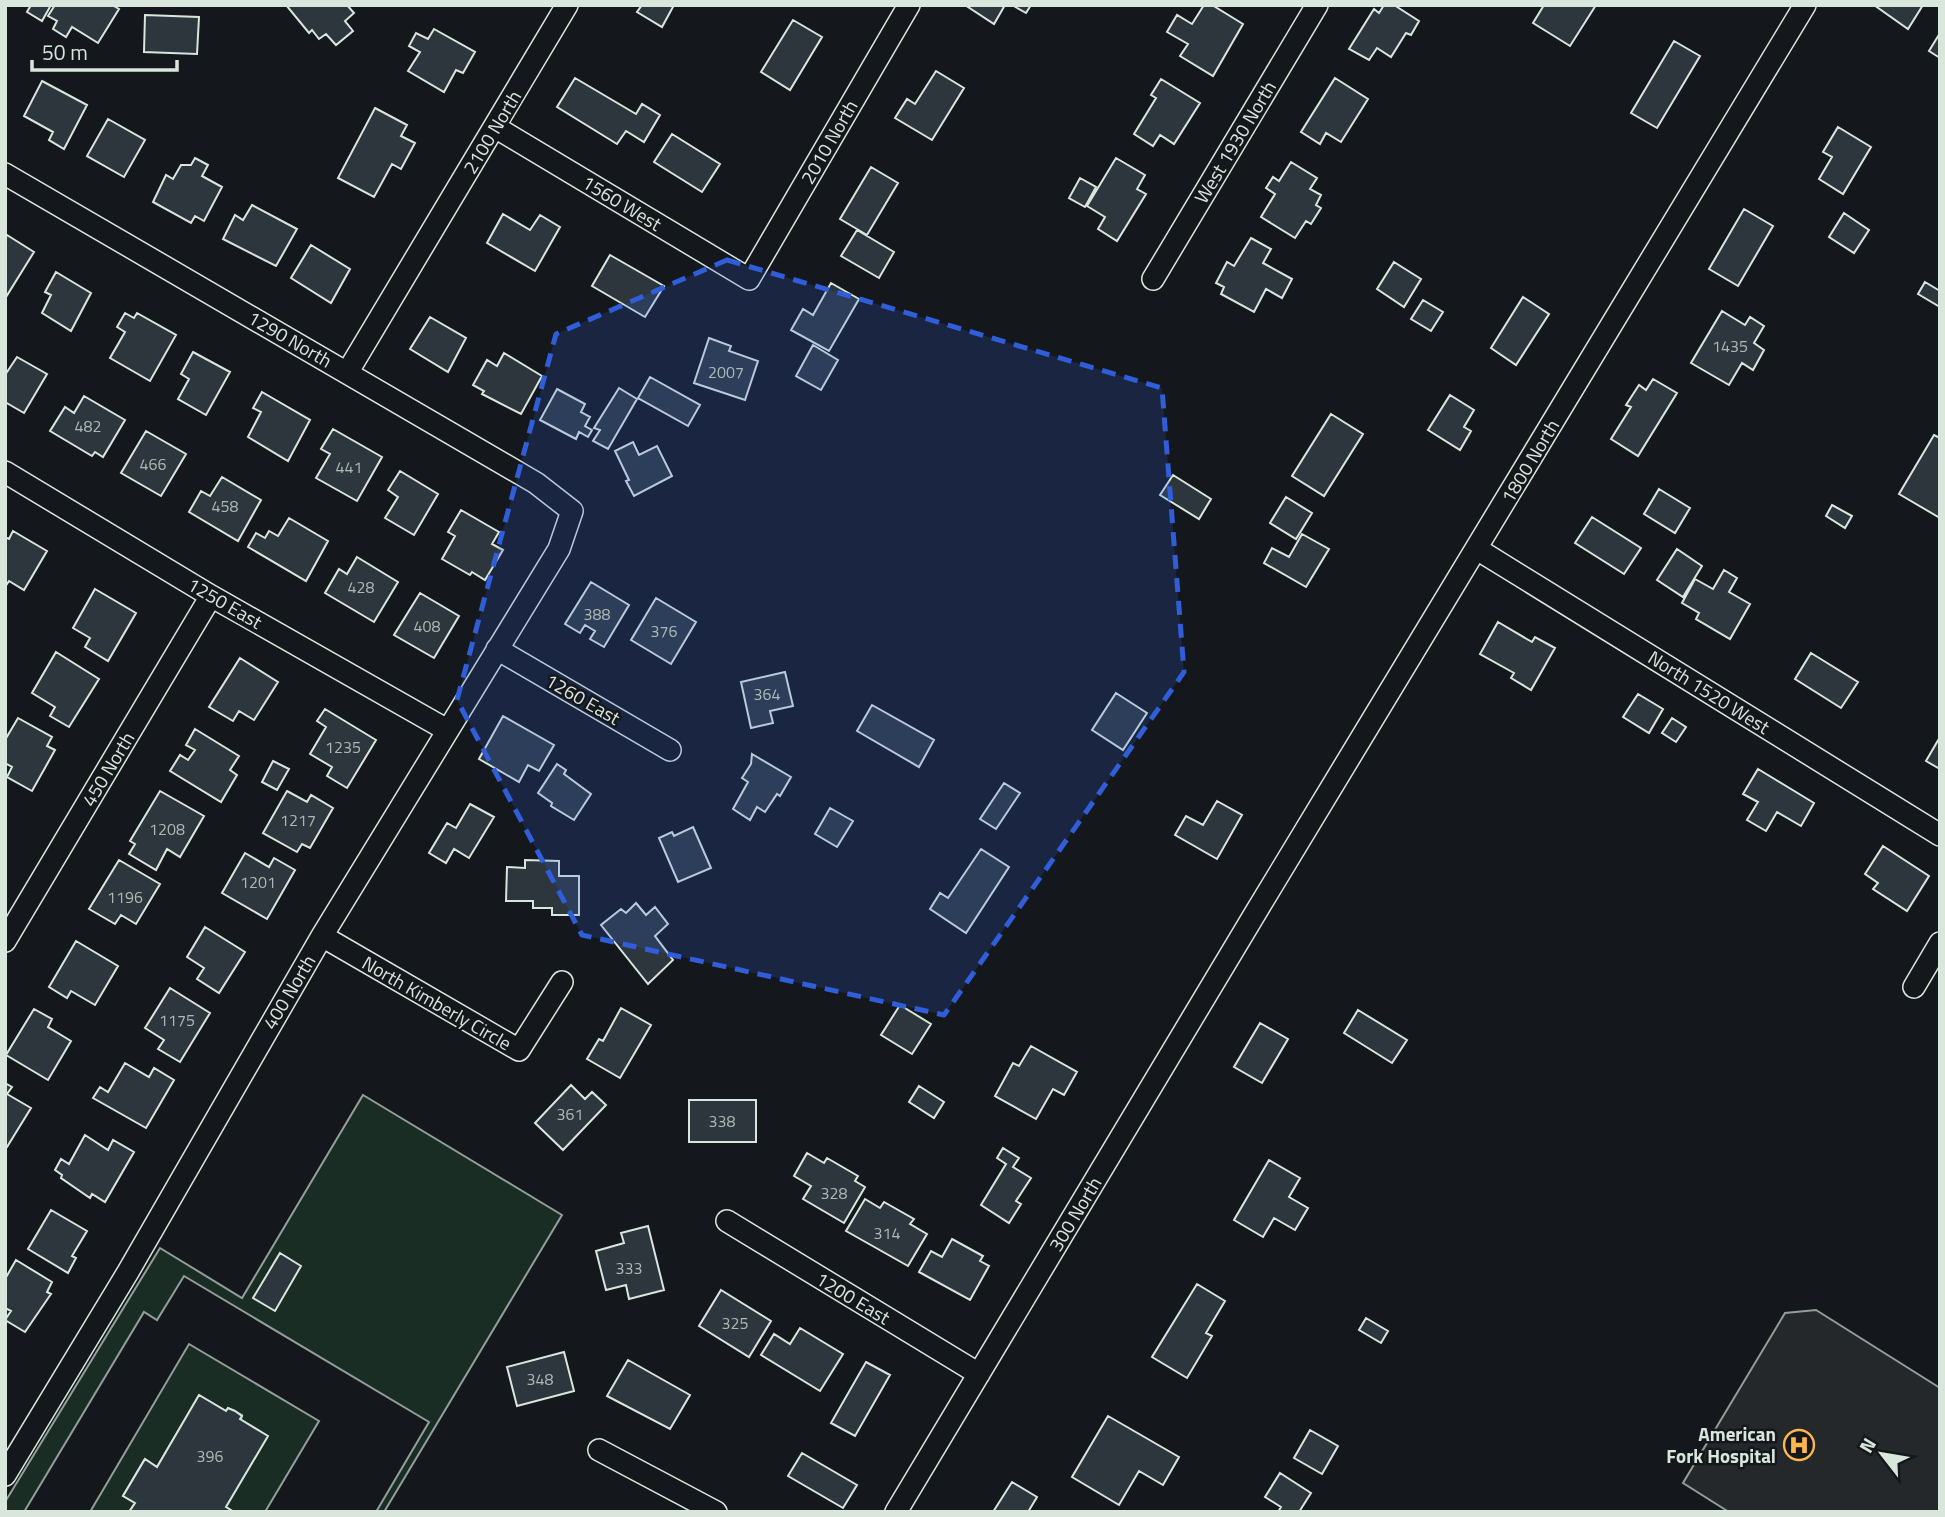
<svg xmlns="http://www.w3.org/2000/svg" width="1945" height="1517" viewBox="0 0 1945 1517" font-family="'Titillium Web',sans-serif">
<rect width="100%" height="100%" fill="#14181c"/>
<path fill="#1a2d24" stroke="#939e99" stroke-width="2" d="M363 1095 562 1215 384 1512H376L429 1422 184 1276 157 1320 144 1312 24 1512H5V1502L160 1248 242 1298Z
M189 1344 319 1421 265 1512H234L226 1507 242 1415 228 1408 226 1411 199 1395 157 1467 144 1460 123 1496 135 1503 129 1512H90Z"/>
<path fill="#24282b" stroke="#939e99" stroke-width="2" d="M1816 1310 1940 1388 1939 1512H1729L1683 1483 1785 1313Z"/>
<path fill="#2c363c" stroke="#d8e6dc" stroke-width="2" d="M31 5H51L42 21 27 12Z
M55 5H112L119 9 98 43 72 27 66 37 53 29 57 21 48 16Z
M286 5H347L354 13 345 21 353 31 336 45 326 34 319 39 312 30 309 33Z
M642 5H674L662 27 637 12Z
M965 5H1005L994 24Z
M1012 5H1031L1026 13Z
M1204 5H1212L1243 24 1213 76 1180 56 1188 44 1167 32 1177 15 1192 24Z
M1384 5H1394L1419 21 1411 35 1406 33 1391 57 1377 48 1369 60 1349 49 1374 9 1379 13Z
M1544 5H1596L1570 46 1533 23Z
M1874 5H1923L1908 29Z
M145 15 199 17 197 54 144 52Z
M793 20 822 37 790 90 761 72Z
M434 29 475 52 463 73 456 70 444 92 408 71 420 52 409 46 416 33 428 39Z
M1940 33V58L1929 51Z
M1674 41 1700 56 1657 128 1631 113Z
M936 71 964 88 932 140 895 118 907 99 915 104Z
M575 78 636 114 642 104 660 115 644 142 626 131 617 144 557 107Z
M1335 78 1368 99 1341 142 1326 133 1320 144 1301 132Z
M1161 79 1200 103 1174 144 1160 135 1153 146 1134 134 1156 98 1151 95Z
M42 81 87 105 64 149 49 140 53 132 24 116Z
M375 108 407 125 401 136 415 143 401 169 392 164 374 197 338 178Z
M108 119 145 140 124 177 87 156Z
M1838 127 1871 147 1843 194 1819 179 1832 157 1823 152Z
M672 134 720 164 702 192 654 162Z
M195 158 208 165 202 176 222 187 204 221 195 216 191 223 153 202 166 175 173 179 181 165H191Z
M1116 158 1145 175 1137 189 1146 194 1117 241 1098 229 1105 217 1087 206Z
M1291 162 1317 178 1310 189 1321 195 1316 205 1321 208 1311 224 1306 221 1295 238 1261 217 1275 194 1266 188 1273 177 1279 181Z
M871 167 898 183 867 235 840 219Z
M1080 178 1096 187 1085 207 1069 198Z
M252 205 297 229 276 266 223 239 235 215 243 220Z
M1744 209 1773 226 1738 286 1709 269Z
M1844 213 1869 230 1854 253 1829 237Z
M503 214 530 230 540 215 560 227 535 271 487 243Z
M857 230 894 252 879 278 841 256Z
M7 235 34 252 6 297 5 237Z
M1251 238 1271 249 1263 263 1292 279 1282 298 1266 289 1254 312 1221 294 1224 287 1216 283 1227 262 1234 266Z
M311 245 350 269 331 303 291 278Z
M610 255 664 286 645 317 592 286Z
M1394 262 1421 279 1404 307 1377 289Z
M56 272 91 293 71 331 42 313 51 295 45 292Z
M1925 282 1940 291V307L1918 294Z
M831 283 859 299 829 351 791 330 803 309 813 315Z
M1523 297 1549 314 1516 365 1491 348Z
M1423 300 1443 312 1431 331 1411 319Z
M1722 311 1745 325 1750 317 1764 326 1754 343 1764 350 1753 370 1742 363 1729 385 1691 363Z
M125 313 134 318 137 313 176 335 150 381 110 358 125 332 117 327Z
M430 317 466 338 448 372 410 349Z
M709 338 731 346 729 351 758 361 745 400 694 383Z
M813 345 838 360 821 390 796 376Z
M193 352 230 372 206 415 178 399 189 379 181 374Z
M504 353 542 376 521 414 482 394 484 391 473 385 487 360 497 366Z
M17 357 47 374 24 413 5 402V375Z
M650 377 700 405 688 426 638 398Z
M1653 379 1677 393 1638 456 1611 439 1631 407 1626 405 1639 385 1646 390Z
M619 388 637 399 608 449 593 441 600 430 594 428Z
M557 389 585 404 581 412 590 417 585 426 592 430 588 437 579 432 576 439 540 420Z
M262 392 310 420 288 461 248 437 261 412 253 408Z
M1450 395 1474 410 1464 427 1471 431 1460 450 1428 430Z
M84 396 125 420 103 457 95 452 92 456 50 431 65 407 74 413Z
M1331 414 1363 434 1324 496 1292 476Z
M333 429 382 457 357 501 316 478 330 454 321 449Z
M146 431 186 454 161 496 121 473Z
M1934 435 1940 438V518L1899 494Z
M633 442 639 455 657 446 672 476 634 496 626 481 629 480 615 451Z
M400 471 438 494 414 535 385 518 398 497 388 490Z
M1173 475 1211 499 1199 519 1160 495Z
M222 477 261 500 238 541 189 512 201 491 210 496Z
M1659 489 1690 508 1675 533 1644 514Z
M1286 497 1312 513 1296 539 1270 523Z
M1832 505 1852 516 1845 528 1826 516Z
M461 510 499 532 492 544 503 550 485 580 472 572 470 575 442 559 455 536 448 532Z
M1592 517 1641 548 1624 574 1575 543Z
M289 518 328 541 306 581 248 547 256 533 265 538 269 531 278 536Z
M13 531 47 551 24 590 9 581 5 587V537L9 539Z
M1302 534 1329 549 1306 587 1264 563 1272 548 1289 557Z
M1677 549 1702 566 1683 597 1657 580Z
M357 557 398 582 374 622 325 593 339 569 347 574Z
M1724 570 1737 578 1729 592 1750 604 1730 639 1696 619 1699 613 1682 603 1695 579 1713 589Z
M591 582 629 605 604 647 590 639 595 631 585 625 580 633 565 624Z
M95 589 136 613 108 661 85 647 90 638 73 628Z
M420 593 459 616 434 658 394 635Z
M656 598 696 622 671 664 631 640Z
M1498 622 1532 642 1535 637 1555 648 1531 690 1511 678 1514 673 1480 654Z
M56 652 99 679 69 727 50 716 55 707 32 693Z
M1811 653 1858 682 1841 708 1795 679Z
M240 658 278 682 254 720 239 711 233 721 209 707Z
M785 672 793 706 770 711 773 723 751 728 741 682Z
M1116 693 1147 713 1123 750 1092 730Z
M1638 694 1663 709 1649 733 1623 717Z
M872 705 934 740 919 767 857 731Z
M325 709 376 740 347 788 327 776 332 767 310 754 326 727 317 721Z
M503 716 554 745 539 771 528 765 519 782 479 759Z
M18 718 52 737 47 746 55 750 32 791 7 777 12 767 5 763V740Z
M1672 718 1686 727 1676 742 1662 733Z
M195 729 239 756 230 770 237 775 221 802 170 771 180 755 188 760 195 750 186 745Z
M1940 737V769L1926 761Z
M752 754 791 777 780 796 777 794 765 812 757 807 750 820 733 809 748 782 742 778 751 764Z
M273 761 289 769 277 790 262 782Z
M557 764 566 770 564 774 591 794 574 820 551 806 552 803 538 793Z
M1758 769 1814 803 1801 826 1777 812 1766 831 1747 820 1758 802 1743 794Z
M1004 783 1020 793 996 829 980 819Z
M160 791 204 816 180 857 167 849 156 870 129 854 135 844 130 841Z
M287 791 307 802 311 795 333 808 310 848 302 844 297 852 263 833Z
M1217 801 1242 815 1217 859 1175 835 1186 816 1203 825Z
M470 804 494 817 469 858 454 849 446 863 429 853 447 823 456 828Z
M830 808 853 821 837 847 815 834Z
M693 827 711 868 678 882 659 838 672 832 674 836Z
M1883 846 1929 876 1907 911 1873 889 1878 883 1865 874Z
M981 849 1009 867 966 933 930 909 940 893 948 898Z
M245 853 269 867 274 858 295 870 267 919 222 893Z
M119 860 160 884 136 924 121 915 115 924 89 909Z
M525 860 559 861V876H579V915H552V908H533V901H506L507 867 525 868Z
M636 903 646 915 655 907 668 924 655 936 673 960 648 984 601 925 621 909 626 913Z
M205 927 245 952 219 993 197 979 204 968 187 957Z
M76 941 118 966 95 1005 71 991 67 998 49 987Z
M170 988 210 1013 180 1062 158 1049 164 1040 145 1028Z
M900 1005 931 1024 912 1054 881 1035Z
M621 1008 651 1025 620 1078 587 1059 599 1039 603 1041Z
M34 1009 52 1019 48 1027 71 1041 48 1080 6 1055Z
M1358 1010 1407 1040 1392 1063 1344 1033Z
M1260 1023 1288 1039 1262 1083 1234 1067Z
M1031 1046 1077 1072 1064 1095 1053 1089 1036 1119 995 1096 1013 1063 1019 1066Z
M125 1063 149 1077 154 1068 174 1080 146 1128 93 1098 100 1087 108 1092Z
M5 1083 12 1087 7 1094 31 1108 7 1147 5 1146Z
M571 1085 585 1099 592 1092 606 1105 563 1150 535 1123Z
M919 1086 944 1102 934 1118 909 1102Z
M689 1100H756V1142H689Z
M85 1135 108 1150 113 1140 134 1152 105 1202 92 1194 90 1198 61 1178 62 1175 55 1170 61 1159 69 1164Z
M1003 1148 1019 1158 1013 1167 1031 1178 1016 1201 1021 1204 1009 1223 981 1205 1006 1164 997 1158Z
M807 1153 824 1163 827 1158 858 1176 855 1181 865 1187 844 1223 803 1199 811 1186 794 1176Z
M1269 1160 1300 1178 1289 1197 1308 1208 1295 1230 1274 1218 1263 1237 1234 1220Z
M865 1199 880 1208 884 1202 914 1219 910 1224 927 1234 908 1266 846 1231Z
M51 1210 87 1231 72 1256 76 1258 68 1273 28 1249Z
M648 1226 664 1290 629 1299 626 1285 606 1290 596 1251 624 1243 621 1233Z
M952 1239 983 1256 980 1261 989 1266 970 1300 919 1272 931 1251 942 1257Z
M280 1253 301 1266 275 1311 253 1298Z
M16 1260 52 1282 47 1292 51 1294 25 1332 5 1320 11 1311 5 1308V1279Z
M1197 1284 1225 1301 1206 1333 1212 1336 1187 1378 1152 1357Z
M721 1290 771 1321 749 1357 699 1326Z
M1366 1318 1388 1331 1381 1343 1359 1330Z
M800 1328 843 1354 820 1391 761 1355 774 1334 790 1344Z
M564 1352 574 1391 517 1406 507 1367Z
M628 1360 690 1395 670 1429 607 1396Z
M866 1362 890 1375 855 1436 831 1423Z
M199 1395 226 1411 228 1408 235 1411 242 1416 240 1419 268 1436 226 1507 234 1512H129L135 1503 123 1496 145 1459 157 1467Z
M1108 1416 1179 1457 1163 1485 1139 1471 1119 1505 1072 1477Z
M1310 1430 1338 1446 1322 1474 1294 1458Z
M802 1453 857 1485 843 1508 788 1476Z
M1280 1473 1311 1493 1299 1512H1278L1281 1507 1265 1497Z
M1012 1482 1037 1497 1028 1512H993Z"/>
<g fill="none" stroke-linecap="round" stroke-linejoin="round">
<g stroke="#d8e6dc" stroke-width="24">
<path id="minor" d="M495 127 749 279 909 5
M5 174 536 483 572 511 559 549 322 936 128 1272 5 1475
M1153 279 1317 5
M347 373 567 5
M5 472 211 596 447 730
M1477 549 1940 835
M497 649 670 750
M322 936 519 1050 562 982
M5 941 211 596
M1914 987 1940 943
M727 1221 979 1374
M599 1450 716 1512
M896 1512 1256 912 1805 5"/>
</g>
<use href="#minor" stroke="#14181c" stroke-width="21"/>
</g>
<path fill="#305dd8" fill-opacity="0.2" stroke="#305dd8" stroke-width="5" stroke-dasharray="14 9" stroke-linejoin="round" d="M727 260 1162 388 1184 672 944 1015 582 935 457 700 556 334Z"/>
<defs>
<g id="hospital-ring" transform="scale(1.575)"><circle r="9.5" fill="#14181c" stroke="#ffb74d" stroke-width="1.5"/><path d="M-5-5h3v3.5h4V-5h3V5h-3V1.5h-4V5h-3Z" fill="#ffb74d"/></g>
</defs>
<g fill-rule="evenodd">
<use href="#hospital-ring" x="1799" y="1445"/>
</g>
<g text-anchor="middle" stroke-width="5" stroke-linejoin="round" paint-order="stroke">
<g font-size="16" fill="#adbab4">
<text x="1730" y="352">1435</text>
<text x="726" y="378">2007</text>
<text x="88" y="432">482</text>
<text x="153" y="470">466</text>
<text x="349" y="473">441</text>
<text x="225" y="512">458</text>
<text x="361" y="593">428</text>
<text x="597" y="620">388</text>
<text x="427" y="632">408</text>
<text x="664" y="637">376</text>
<text x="767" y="700">364</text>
<text x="343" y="753">1235</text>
<text x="298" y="826">1217</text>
<text x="167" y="835">1208</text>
<text x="258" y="888">1201</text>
<text x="125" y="903">1196</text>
<text x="177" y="1026">1175</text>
<text x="570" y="1120">361</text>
<text x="722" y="1127">338</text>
<text x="834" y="1199">328</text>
<text x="887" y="1239">314</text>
<text x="629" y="1274">333</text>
<text x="735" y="1329">325</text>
<text x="540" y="1385">348</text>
<text x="210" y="1462">396</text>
</g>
<g font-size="19" fill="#d8e6dc" stroke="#14181c">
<text transform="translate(492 132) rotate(-59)" y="7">2100 North</text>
<text transform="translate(829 142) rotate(-60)" y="7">2010 North</text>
<text transform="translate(1235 142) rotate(-59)" y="7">West 1930 North</text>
<text transform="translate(622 203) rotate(31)" y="7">1560 West</text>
<text transform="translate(290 339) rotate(30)" y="7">1290 North</text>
<text transform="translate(1530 461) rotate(-59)" y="7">1800 North</text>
<text transform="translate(225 603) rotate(30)" y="7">1250 East</text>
<text transform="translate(1709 692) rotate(32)" y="7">North 1520 West</text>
<text transform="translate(583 699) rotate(30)" y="7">1260 East</text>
<text transform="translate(108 769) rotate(-59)" y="7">450 North</text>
<text transform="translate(289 992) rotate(-59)" y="7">400 North</text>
<text transform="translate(437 1003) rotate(30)" y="7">North Kimberly Circle</text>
<text transform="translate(1075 1214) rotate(-59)" y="7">300 North</text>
<text transform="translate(853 1298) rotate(31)" y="7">1200 East</text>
</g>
<g font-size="19" font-weight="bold" fill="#d8e6dc" stroke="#14181c" text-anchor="end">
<text x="1776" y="1441">American<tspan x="1776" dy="22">Fork Hospital</tspan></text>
</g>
</g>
<rect width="1945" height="1517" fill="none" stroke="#d8e6dc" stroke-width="14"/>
<g transform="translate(1882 1454) rotate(301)" stroke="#14181c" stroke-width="5" paint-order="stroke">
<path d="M0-5L12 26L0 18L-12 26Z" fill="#d8e6dc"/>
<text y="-10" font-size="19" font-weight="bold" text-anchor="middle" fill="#d8e6dc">N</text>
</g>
<path d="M32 60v10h145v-10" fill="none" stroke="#d8e6dc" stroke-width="3.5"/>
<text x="42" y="60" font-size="21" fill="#d8e6dc" stroke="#14181c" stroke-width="5" paint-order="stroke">50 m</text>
</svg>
